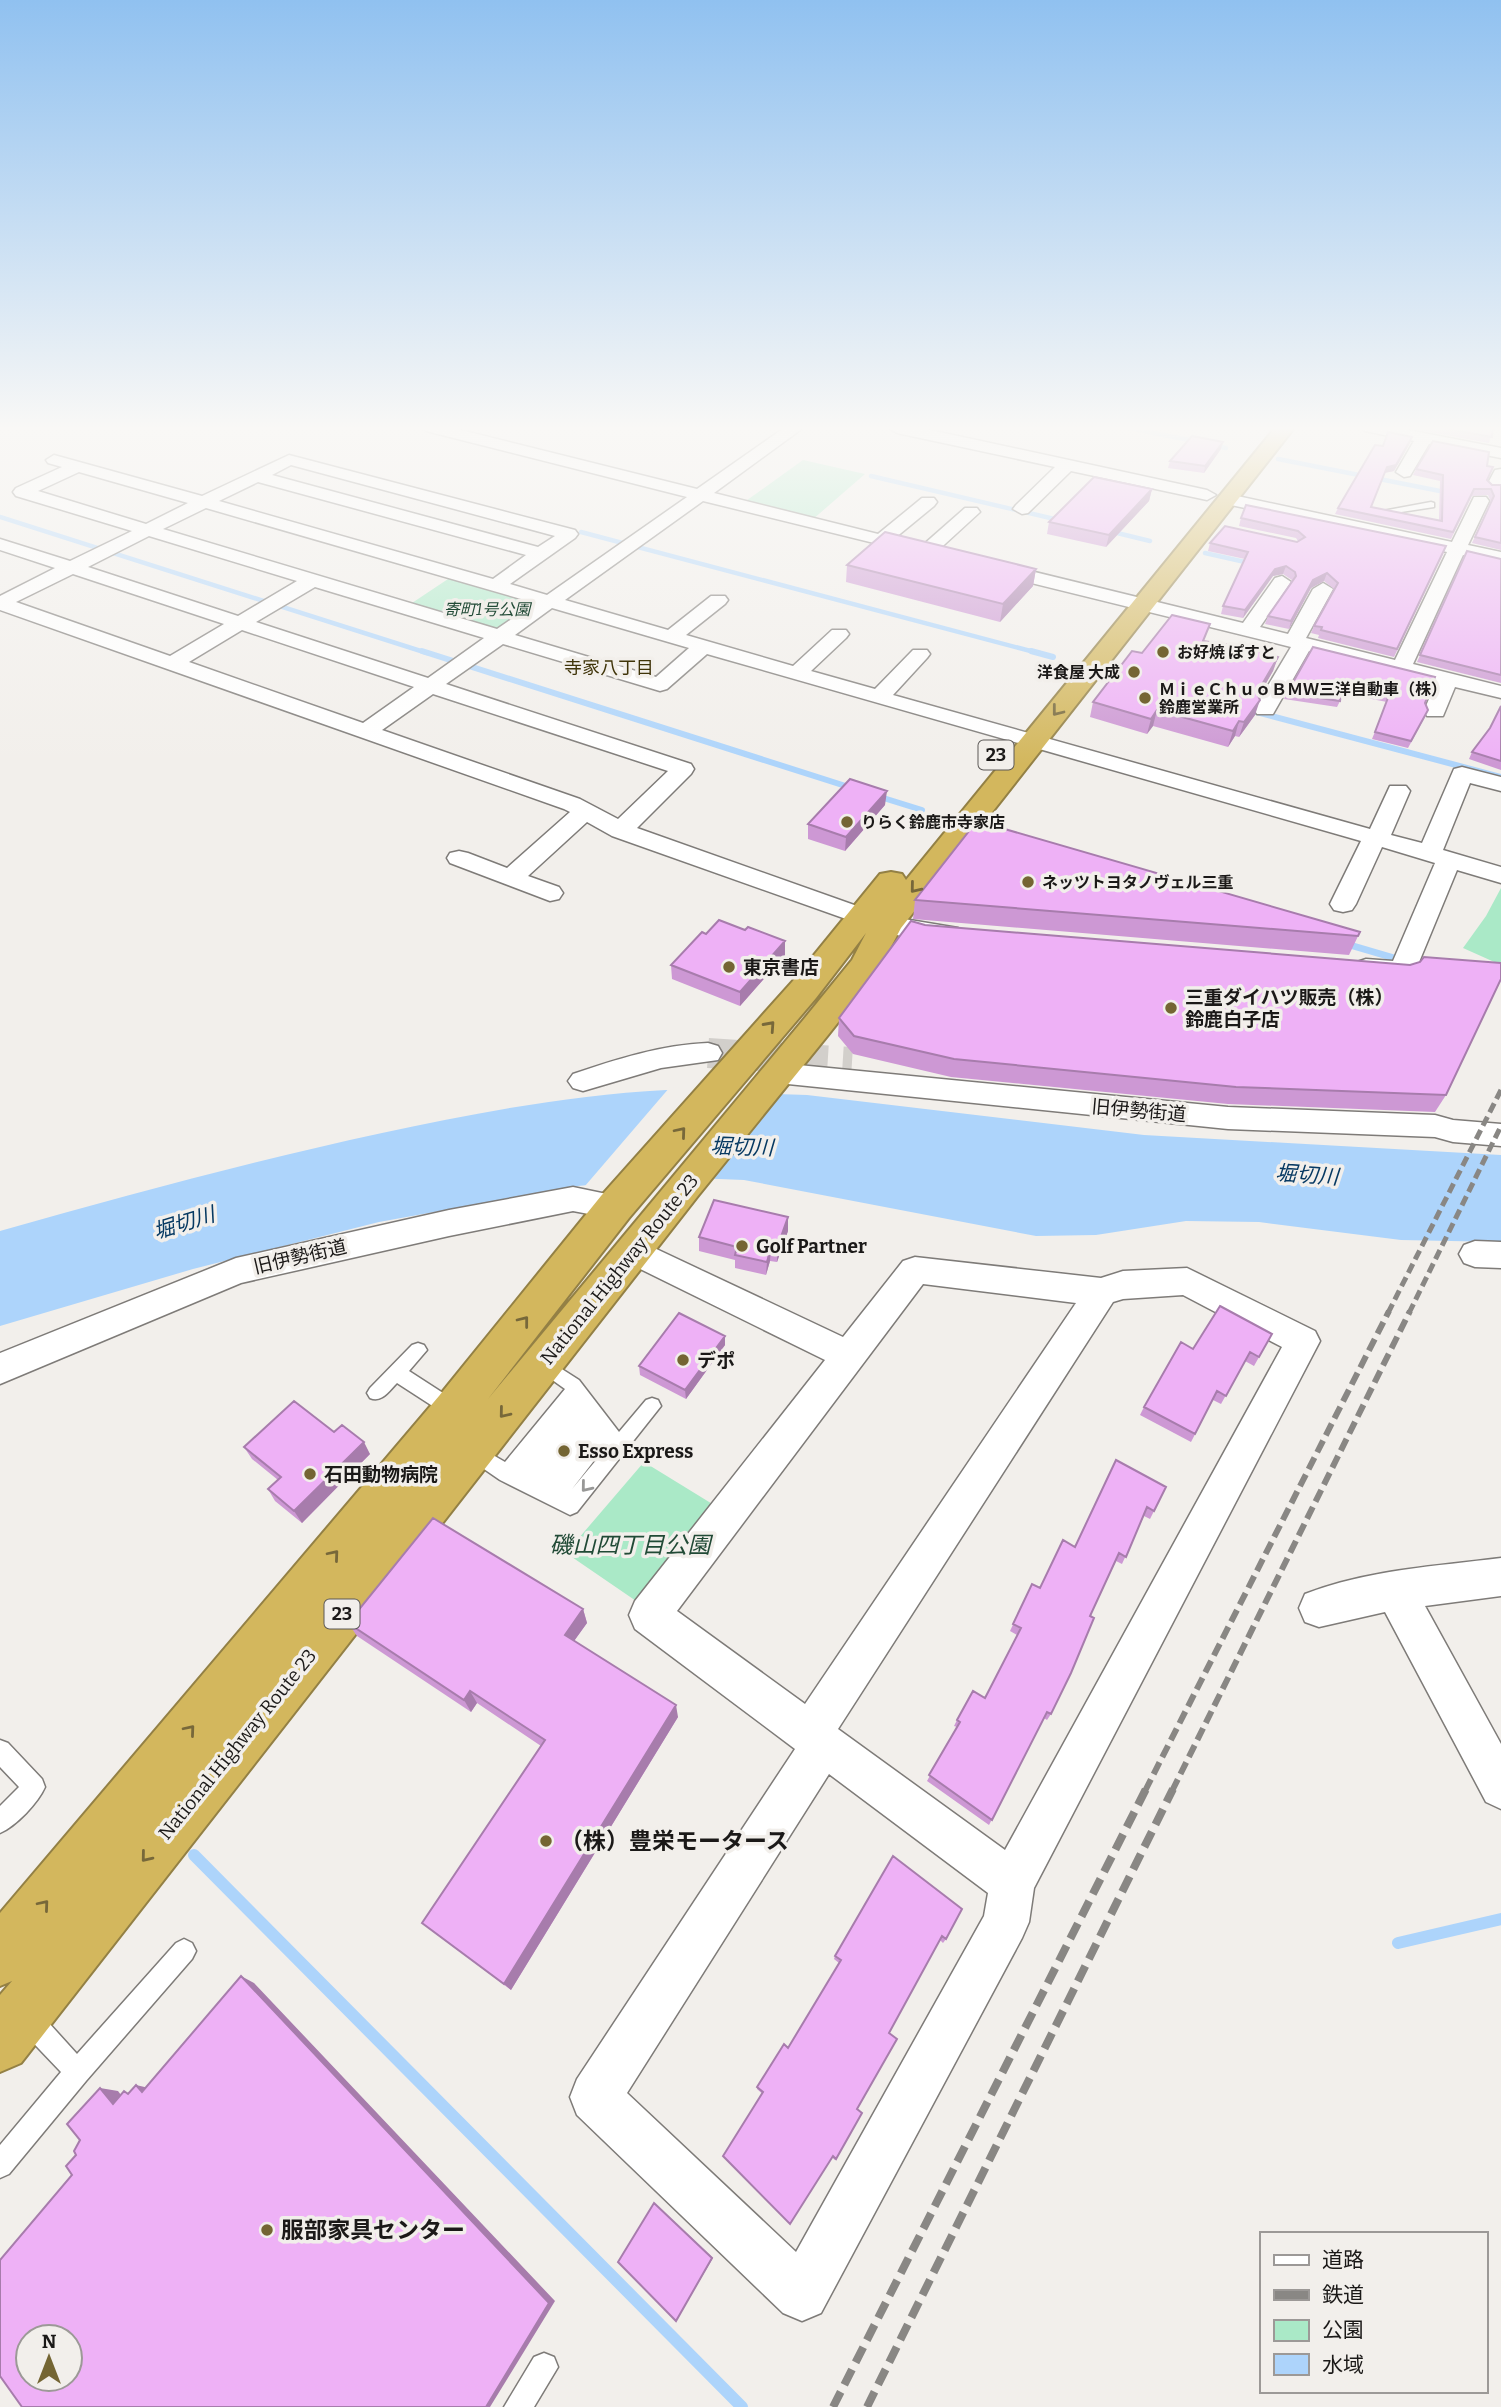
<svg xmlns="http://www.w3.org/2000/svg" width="1501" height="2407" viewBox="0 0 1501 2407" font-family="Bitter,'Noto Sans JP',serif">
<rect width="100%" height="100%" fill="#f2efeb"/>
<path fill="#aae9c7" d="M803 460 865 474 812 520 743 503Z
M451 577 532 601 533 607 503 629 491 631 409 605Z
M1501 888V965L1463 948 1486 916Z
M644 1462 714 1505 639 1603 566 1553Z"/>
<path fill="#add4fb" d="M666 1090 807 1095 1144 1135 1501 1155V1242L1401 1240 1259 1222 1186 1221 1096 1235 1036 1236 744 1180 669 1177 578 1186 379 1222 193 1269 0 1326V1231C127 1195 253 1161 382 1133 476 1113 569 1095 666 1090Z"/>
<path fill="#f2efeb" d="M670 1087 782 1091 707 1182 669 1180 585 1186Z"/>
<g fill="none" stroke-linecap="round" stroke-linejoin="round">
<path stroke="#add4fb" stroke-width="4.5" d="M1129 428 1199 442
M1211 445 1226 448
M1278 459 1450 493
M871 476 1063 521
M0 517 427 653
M1109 531 1150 541
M581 532 1038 653
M1205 553 1254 564"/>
<path stroke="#add4fb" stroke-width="6" d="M422 651 855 789
M1031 651 1053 657
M1253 711 1501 777
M877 796 922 810"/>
<path stroke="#add4fb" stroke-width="7" d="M1343 943 1401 960"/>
<path stroke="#add4fb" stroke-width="12" d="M194 1855 742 2407
M1398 1943 1501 1919"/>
<path stroke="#d2cfcb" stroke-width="30" stroke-dasharray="30 15" stroke-linecap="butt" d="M708 1053 852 1062"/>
<g stroke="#7e7b78" stroke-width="3">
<path id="lane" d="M1431 502 1434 503V507L1388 514 1377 512Z
M418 1343 424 1345 427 1350 409 1371 460 1404 463 1410 460 1416 454 1418 448 1416 397 1383C389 1391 382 1403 370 1398L367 1393 370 1388 412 1345Z
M543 1357 579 1380 619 1432 646 1400 652 1398 658 1400 661 1406 577 1512 570 1515 500 1480 468 1458 465 1452 468 1446 474 1444 505 1462 565 1389 537 1369 534 1364 537 1359ZM607 1444 608 1446 572 1489Z
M0 1740 8 1743 42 1779 45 1787C38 1803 16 1826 0 1833V1806L19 1787 0 1767Z
M184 1939 192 1943 196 1951 192 1959 86 2081 9 2174 0 2178V2145L61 2072 20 2029 17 2020 20 2011 29 2008 38 2011 77 2054 176 1943Z
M544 2353 554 2357 558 2367 534 2407H504L534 2357Z"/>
</g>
<g stroke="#7e7b78" stroke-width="3">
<path id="street" d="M424 428H453L697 489 784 428H803L714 493 878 534 922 498H934L937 502 934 506 895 538 923 545 965 508H977L980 512 933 555 927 556 703 501 565 600 668 630 711 596H725L728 600 725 604 686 635 793 666 832 630H846L849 634 846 638 811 671 875 689 913 650H927L930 654 927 658 893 695 1370 829 1390 786H1406L1410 791 1391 835 1422 843 1454 769 1462 767 1501 777V791L1470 783 1443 850 1501 867V883L1457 870 1417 967 1410 977C1394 982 1373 979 1357 974L1353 968 1357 962 1366 959 1393 961 1435 863 1382 847 1356 904 1352 910 1343 912 1334 910 1330 904 1361 841 707 654 667 689 660 691 503 644 446 684 691 764 694 769 691 774 637 828 857 906 898 918 958 928 962 934 958 940C929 948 892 933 863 925L612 836 587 822 528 876 559 887 563 893 559 899 550 901 450 863 447 858 450 853 459 851 468 853 507 868 570 812 564 809 0 610V596L55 568 0 550V539L70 561 132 531 16 496 13 492 16 488 62 467 48 463 46 460 54 455 202 496 289 455 575 530 578 534 575 538 510 584 547 595 687 497 426 431ZM291 465 555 536 538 547 272 475ZM79 472 188 503 146 524 38 491ZM258 482 526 555 493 579 219 501ZM206 508 535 603 497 629 163 529ZM149 536 297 581 238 616 88 567ZM73 574 224 624 170 656 16 602ZM315 587 484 638 428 678 256 622ZM552 608 689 648 656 677 515 635ZM242 630 414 687 363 723 189 662ZM433 694 668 771 618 819 580 799 382 730Z
M889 428H921L1207 490 1216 495 1207 500 1071 471 1028 513 1022 514 1013 509 1016 505 1055 467 897 433Z
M1363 428H1398L1501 448V458L1429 444 1410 476 1404 477 1396 472 1414 441 1365 431Z
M1501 469V489H1489L1487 485 1495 470Z
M1228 494 1452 542 1474 497H1486L1489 501 1468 545 1501 552V564L1463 555 1413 664 1501 686V698L1455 687 1443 716H1427L1424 711 1436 682 1309 651 1273 714H1257L1254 709 1291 647 987 572 985 568 994 562 1243 623 1275 578 1282 576 1291 582 1260 627 1288 634 1313 589 1323 583 1333 589 1306 638 1395 660 1447 552 1222 503 1219 499Z
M708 1043 718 1046 722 1053 718 1060 661 1068 583 1091 573 1088 568 1081 573 1074C617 1059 661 1045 708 1043Z
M778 1063 1228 1107 1435 1115 1453 1120 1501 1124V1146L1453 1142 1435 1137 1228 1129 778 1083 768 1080 764 1073 768 1066Z
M573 1187 626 1198 631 1207 626 1216 615 1219 573 1211 449 1236 241 1283 0 1384V1353L236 1258 449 1210Z
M633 1238 843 1337 903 1261 915 1257 1101 1278 1123 1271 1187 1268 1315 1331 1320 1341 1034 1888 1029 1922 1022 1938 821 2313 802 2321 783 2313 577 2115 570 2097 577 2079 795 1749 635 1629 629 1615 635 1601 825 1360 622 1260 617 1251 622 1242ZM923 1284 1076 1303 805 1704 677 1611ZM1183 1295 1282 1347 1005 1850 838 1729 1113 1302 1123 1299ZM829 1774 988 1893 984 1916 796 2252 627 2093Z
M1475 1241 1501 1242V1268L1475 1267 1464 1263 1459 1254 1464 1245Z
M1501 1558V1596L1425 1606 1501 1744V1809L1486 1802 1385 1612 1319 1627 1305 1622 1299 1608 1305 1594C1366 1570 1437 1566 1501 1558Z"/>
</g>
<g stroke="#938045" stroke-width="4">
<path id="highway" d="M1275 428H1294L901 928 877 973 828 1035 697 1197 21 2063 0 2072V1995L12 1981 0 1986V1913L439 1396 601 1196 792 982 880 874 891 872 902 874 906 880ZM866 933 852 960 804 1019 488 1399 629 1218 816 998Z"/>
</g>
<use href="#lane" fill="#fff" fill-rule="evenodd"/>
<use href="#street" fill="#fff" fill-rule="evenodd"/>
<use href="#highway" fill="#d3b75d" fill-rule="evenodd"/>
<path stroke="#898784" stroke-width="5" stroke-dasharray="10 5" stroke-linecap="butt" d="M1388 1313 1501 1090
M1409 1313 1501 1126"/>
<path stroke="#898784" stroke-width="6" stroke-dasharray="13 6" stroke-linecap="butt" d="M1145 1791 1389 1311
M1172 1791 1410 1311"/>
<path stroke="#898784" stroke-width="8" stroke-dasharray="17 8" stroke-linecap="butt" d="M833 2407 1146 1789
M867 2407 1173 1789"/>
</g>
<path fill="#cd98d4" d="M1408 428H1493L1489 443Z
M1410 443 1394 471 1384 473 1371 507 1439 520 1440 481 1413 475 1416 469 1487 466V480L1492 485H1501V550L1472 543 1491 502 1488 495 1472 496 1451 539 1335 514 1338 508 1383 446Z
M1221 449 1204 473 1168 468 1170 461Z
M1152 489 1149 501 1106 547 1047 534 1049 522Z
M1241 518 1443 554 1394 657 1318 638 1319 635 1311 633 1314 626 1334 589 1324 581 1311 588 1289 629 1265 624 1268 616 1292 580 1283 574 1273 576 1243 618 1221 614 1223 606 1245 559 1208 551 1210 543 1298 541 1296 538 1239 526Z
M1467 551 1501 559V683L1417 662Z
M847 565 1036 569 1033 586 1000 622 846 582Z
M1205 641 1278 657 1273 671 1258 696 1255 715 1239 737 1235 736 1228 747 1153 726 1147 734 1090 717 1093 702 1142 653Z
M1313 647 1425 703V717L1408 748 1372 739 1387 702 1341 693 1340 701 1337 707 1284 699 1287 693Z
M1501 706V770L1469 759 1472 752 1490 728Z
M885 805 845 851 808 839V824Z
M915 900 1360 932 1349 955 913 919Z
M745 930 785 941V955L740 1006 672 979 671 965 706 934Z
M839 1018 1446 1095 1435 1112 1228 1104 951 1077 853 1054 838 1036Z
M788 1217V1231L777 1262 770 1261 766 1275 735 1268V1260L699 1251V1237Z
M1272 1334 1254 1366 1245 1361 1221 1404 1213 1400 1191 1442 1140 1415 1144 1407 1193 1349Z
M725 1336V1345L686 1399 640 1375 639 1366Z
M334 1432 370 1454 302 1523 275 1501 268 1489 278 1480 252 1459 244 1447Z
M1116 1460 1154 1511 1150 1519 1144 1516 1122 1564 1116 1561 1090 1616 1051 1714 1047 1720 1044 1718 989 1825 927 1781 957 1727 954 1726 957 1720 985 1698 1017 1635 1010 1631 1032 1584 1040 1588 1075 1547Z
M583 1609 587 1623 574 1641 678 1717 511 1990 431 1930 422 1923 541 1746 477 1703 471 1712 357 1636 348 1623Z
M893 1856 946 1939 943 1943 940 1940 889 2033 835 2160 757 2089V2087L788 2048 839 1963 834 1959 835 1956Z"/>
<path fill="#a77cac" d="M1412 437 1410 443 1394 471 1384 473 1387 467Z
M1223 442 1221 449 1204 473 1205 466Z
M1152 489 1149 501 1106 547 1109 535Z
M1286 566 1283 574 1273 576 1243 618 1245 610 1275 569Z
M1036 569 1033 586 1000 622 1003 604Z
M1327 573 1324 581 1311 588 1289 629 1291 621 1313 580Z
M1278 657 1273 671 1252 708 1257 693Z
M1260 700 1255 715 1239 737 1244 722Z
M1157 710 1153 726 1147 734 1151 719Z
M1239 721 1235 736 1228 747 1233 731Z
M887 791 885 805 845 851 846 837Z
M785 941V955L740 1006V992Z
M788 1217V1231L777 1262V1248Z
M771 1247 770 1261 766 1275 767 1262Z
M725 1336V1345L686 1399 685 1390Z
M364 1442 370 1454 302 1523 294 1511Z
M583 1609 587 1623 569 1648 565 1635Z
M470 1691 477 1703 471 1712 464 1700Z
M676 1705 678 1717 511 1990 504 1984Z
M241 1976 254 1983 555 2301 490 2407H486Z
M136 2085 153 2089 142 2092Z
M100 2088 118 2091 130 2107 113 2104Z
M654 2203 713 2258 676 2321Z"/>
<path fill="#eeb1f6" stroke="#a77cac" stroke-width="2" fill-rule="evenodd" d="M1442 428H1493L1492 437Z
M1388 432 1412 437 1396 465 1387 467 1371 507 1442 521 1443 475 1416 469 1433 441 1489 452 1487 466 1493 467 1487 480 1492 485H1501V543L1475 537 1494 496 1491 489H1474L1453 532 1338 508 1375 445 1383 446Z
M1192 436 1223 442 1205 466 1170 461Z
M1094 477 1152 489 1109 535 1049 522Z
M1246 505 1446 546 1397 649 1321 630 1322 627 1314 626 1338 583 1327 573 1313 580 1291 621 1268 616 1296 576 1295 572 1286 566 1275 569 1245 610 1223 606 1248 552 1210 543 1225 526 1297 542 1305 537 1298 531 1241 518Z
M885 532 1036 569 1003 604 847 565Z
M1467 551 1501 559V675L1420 655Z
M1172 615 1210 624 1203 641 1246 647 1278 657 1257 693 1260 700 1244 722 1239 721 1233 731 1157 710 1151 719 1093 702 1132 651 1142 653Z
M1313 647 1435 677 1425 703 1428 710 1411 741 1375 732 1389 695 1342 686 1340 701 1287 693Z
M1501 706V761L1472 752 1490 728Z
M850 779 887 791 846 837 808 824Z
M977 821 1360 932 1358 936 915 900Z
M719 920 745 930 748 927 785 941 740 992 671 965 702 932 706 934Z
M911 921 925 925 1410 965 1420 962 1424 957 1501 963V979L1446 1095 1236 1087 954 1059 854 1036 839 1018Z
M714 1200 788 1217 777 1248 771 1247 767 1262 735 1255 737 1247 699 1237Z
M1220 1306 1272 1334 1259 1357 1250 1352 1226 1396 1217 1391 1195 1434 1144 1407 1181 1342 1193 1349Z
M679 1313 725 1336 685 1390 639 1366Z
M294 1401 334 1432 342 1425 364 1442 294 1511 268 1489 281 1477 244 1447Z
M1116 1460 1166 1487 1154 1511 1147 1507 1126 1557 1119 1553 1090 1616 1094 1618 1071 1673 1051 1714 1047 1712 992 1820 929 1775 960 1722 957 1720 973 1691 985 1698 1021 1628 1013 1624 1032 1584 1040 1588 1063 1540 1075 1547Z
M433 1518 583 1609 565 1635 676 1705 504 1984 422 1923 545 1740 470 1691 464 1700 348 1623Z
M893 1856 962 1909 946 1939 942 1936 889 2033 897 2039 857 2109 862 2113 836 2159 833 2156 790 2224 723 2156 763 2092 757 2087 784 2044 788 2048 841 1960 835 1956Z
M241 1976 549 2303 486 2407H22L0 2376V2260L72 2175 66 2166 76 2155 74 2151 80 2140 67 2124 100 2088 113 2104 124 2091 128 2094 136 2085 142 2092ZM28 2337H70V2379H28Z
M654 2203 712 2258 676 2321 618 2262Z"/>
<defs><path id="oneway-chevron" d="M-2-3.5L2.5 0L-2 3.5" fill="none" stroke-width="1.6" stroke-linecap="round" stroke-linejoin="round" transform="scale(1.75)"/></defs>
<g stroke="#77683a">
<use href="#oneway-chevron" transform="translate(1057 711) rotate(128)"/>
<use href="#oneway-chevron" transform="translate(915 888) rotate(129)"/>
<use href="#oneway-chevron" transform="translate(770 1026) rotate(-48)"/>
<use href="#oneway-chevron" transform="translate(681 1132) rotate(-50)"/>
<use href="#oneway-chevron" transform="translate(524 1321) rotate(-52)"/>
<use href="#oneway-chevron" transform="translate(504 1413) rotate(129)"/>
<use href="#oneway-chevron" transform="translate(334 1555) rotate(-50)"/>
<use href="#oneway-chevron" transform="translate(190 1730) rotate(-50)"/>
<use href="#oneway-chevron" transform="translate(146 1857) rotate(129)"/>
<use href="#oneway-chevron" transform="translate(44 1905) rotate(-50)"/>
</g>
<use stroke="#989897" href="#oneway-chevron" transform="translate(586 1487) rotate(129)"/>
<linearGradient id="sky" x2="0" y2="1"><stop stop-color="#90c1f0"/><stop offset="0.56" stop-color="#f9f8f6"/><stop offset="1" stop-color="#f9f8f6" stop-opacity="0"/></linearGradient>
<rect width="1501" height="765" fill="url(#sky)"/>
<g fill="#746533" stroke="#f2efeb" stroke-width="2.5">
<circle cx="1163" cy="652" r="7"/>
<circle cx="1134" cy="672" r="7"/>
<circle cx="1145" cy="698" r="7"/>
<circle cx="847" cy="822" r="7"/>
<circle cx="1028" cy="882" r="7"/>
<circle cx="729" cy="967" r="7"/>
<circle cx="1171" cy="1008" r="7"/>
<circle cx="742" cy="1246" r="7"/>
<circle cx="683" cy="1360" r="7"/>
<circle cx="564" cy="1451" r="7"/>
<circle cx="310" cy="1474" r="7"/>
<circle cx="546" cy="1841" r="7"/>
<circle cx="267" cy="2230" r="7"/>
</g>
<g text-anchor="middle" stroke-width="7" stroke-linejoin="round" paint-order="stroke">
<g font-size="16" font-style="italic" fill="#214a36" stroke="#f2efeb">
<text x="487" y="615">寄町1号公園</text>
</g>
<g font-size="16" font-weight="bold" fill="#1b1918" stroke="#f2efeb" text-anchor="start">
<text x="1177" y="658">お好焼 ぽすと</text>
<text x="1120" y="678" text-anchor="end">洋食屋 大成</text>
<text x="1159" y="695">ＭｉｅＣｈｕｏＢＭＷ三洋自動車（株）<tspan x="1159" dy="18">鈴鹿営業所</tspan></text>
<text x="861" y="828">りらく鈴鹿市寺家店</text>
<text x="1042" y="888">ネッツトヨタノヴェル三重</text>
</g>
<g font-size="18" fill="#3f3409" stroke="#f2efeb">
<text x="609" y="674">寺家八丁目</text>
</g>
<g fill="#f2efeb" stroke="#5c5957" stroke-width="2">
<rect x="978.5" y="740.5" width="35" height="29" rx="5"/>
<rect x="324.5" y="1599.5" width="35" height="29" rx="5"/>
</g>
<g font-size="18" font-weight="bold" fill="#1b1918">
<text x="996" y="761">23</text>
<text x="342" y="1620">23</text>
</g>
<g font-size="19" font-weight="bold" fill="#1b1918" stroke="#f2efeb" text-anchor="start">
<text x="743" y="974">東京書店</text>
<text x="1185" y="1004">三重ダイハツ販売（株）<tspan x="1185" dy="22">鈴鹿白子店</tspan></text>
<text x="756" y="1253">Golf Partner</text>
<text x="697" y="1367">デポ</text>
<text x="578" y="1458">Esso Express</text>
<text x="324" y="1481">石田動物病院</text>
</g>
<g font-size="19" fill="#1b1918" stroke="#f2efeb">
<text transform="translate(1139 1110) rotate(5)" y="7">旧伊勢街道</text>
<text transform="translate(300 1256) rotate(-13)" y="7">旧伊勢街道</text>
<text transform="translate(619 1269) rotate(-51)" y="7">National Highway Route 23</text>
<text transform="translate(237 1744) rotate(-51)" y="7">National Highway Route 23</text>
</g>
<g font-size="21" font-style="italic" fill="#063962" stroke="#f2efeb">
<text transform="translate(742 1147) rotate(2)" y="7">堀切川</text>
<text transform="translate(1307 1175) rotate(4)" y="7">堀切川</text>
<text transform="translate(184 1223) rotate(-17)" y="7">堀切川</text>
</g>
<g font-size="23" font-style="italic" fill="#214a36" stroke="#f2efeb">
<text x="630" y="1553">磯山四丁目公園</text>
</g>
<g font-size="23" font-weight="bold" fill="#1b1918" stroke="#f2efeb" text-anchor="start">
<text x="560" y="1849">（株）豊栄モータース</text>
<text x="281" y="2238">服部家具センター</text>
</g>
</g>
<rect x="1260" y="2232" width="228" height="161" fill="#f2efeb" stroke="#9c9997" stroke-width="2"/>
<rect x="1274" y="2255" width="35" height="10" fill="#ffffff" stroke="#9c9997" stroke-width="2"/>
<text x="1322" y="2267" font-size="21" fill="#1b1918">道路</text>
<rect x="1274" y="2290" width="35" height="10" fill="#898784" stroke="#9c9997" stroke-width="2"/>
<text x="1322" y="2302" font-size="21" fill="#1b1918">鉄道</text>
<rect x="1274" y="2320" width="35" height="21" fill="#aae9c7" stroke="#9c9997" stroke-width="2"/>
<text x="1322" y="2337" font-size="21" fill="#1b1918">公園</text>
<rect x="1274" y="2354" width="35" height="21" fill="#add4fb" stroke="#9c9997" stroke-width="2"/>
<text x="1322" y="2372" font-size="21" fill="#1b1918">水域</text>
<g transform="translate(49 2358)"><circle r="33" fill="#f2efeb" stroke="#9c9997" stroke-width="2"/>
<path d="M0-5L12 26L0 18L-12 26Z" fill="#746533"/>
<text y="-10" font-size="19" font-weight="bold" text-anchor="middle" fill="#1b1918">N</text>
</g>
</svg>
